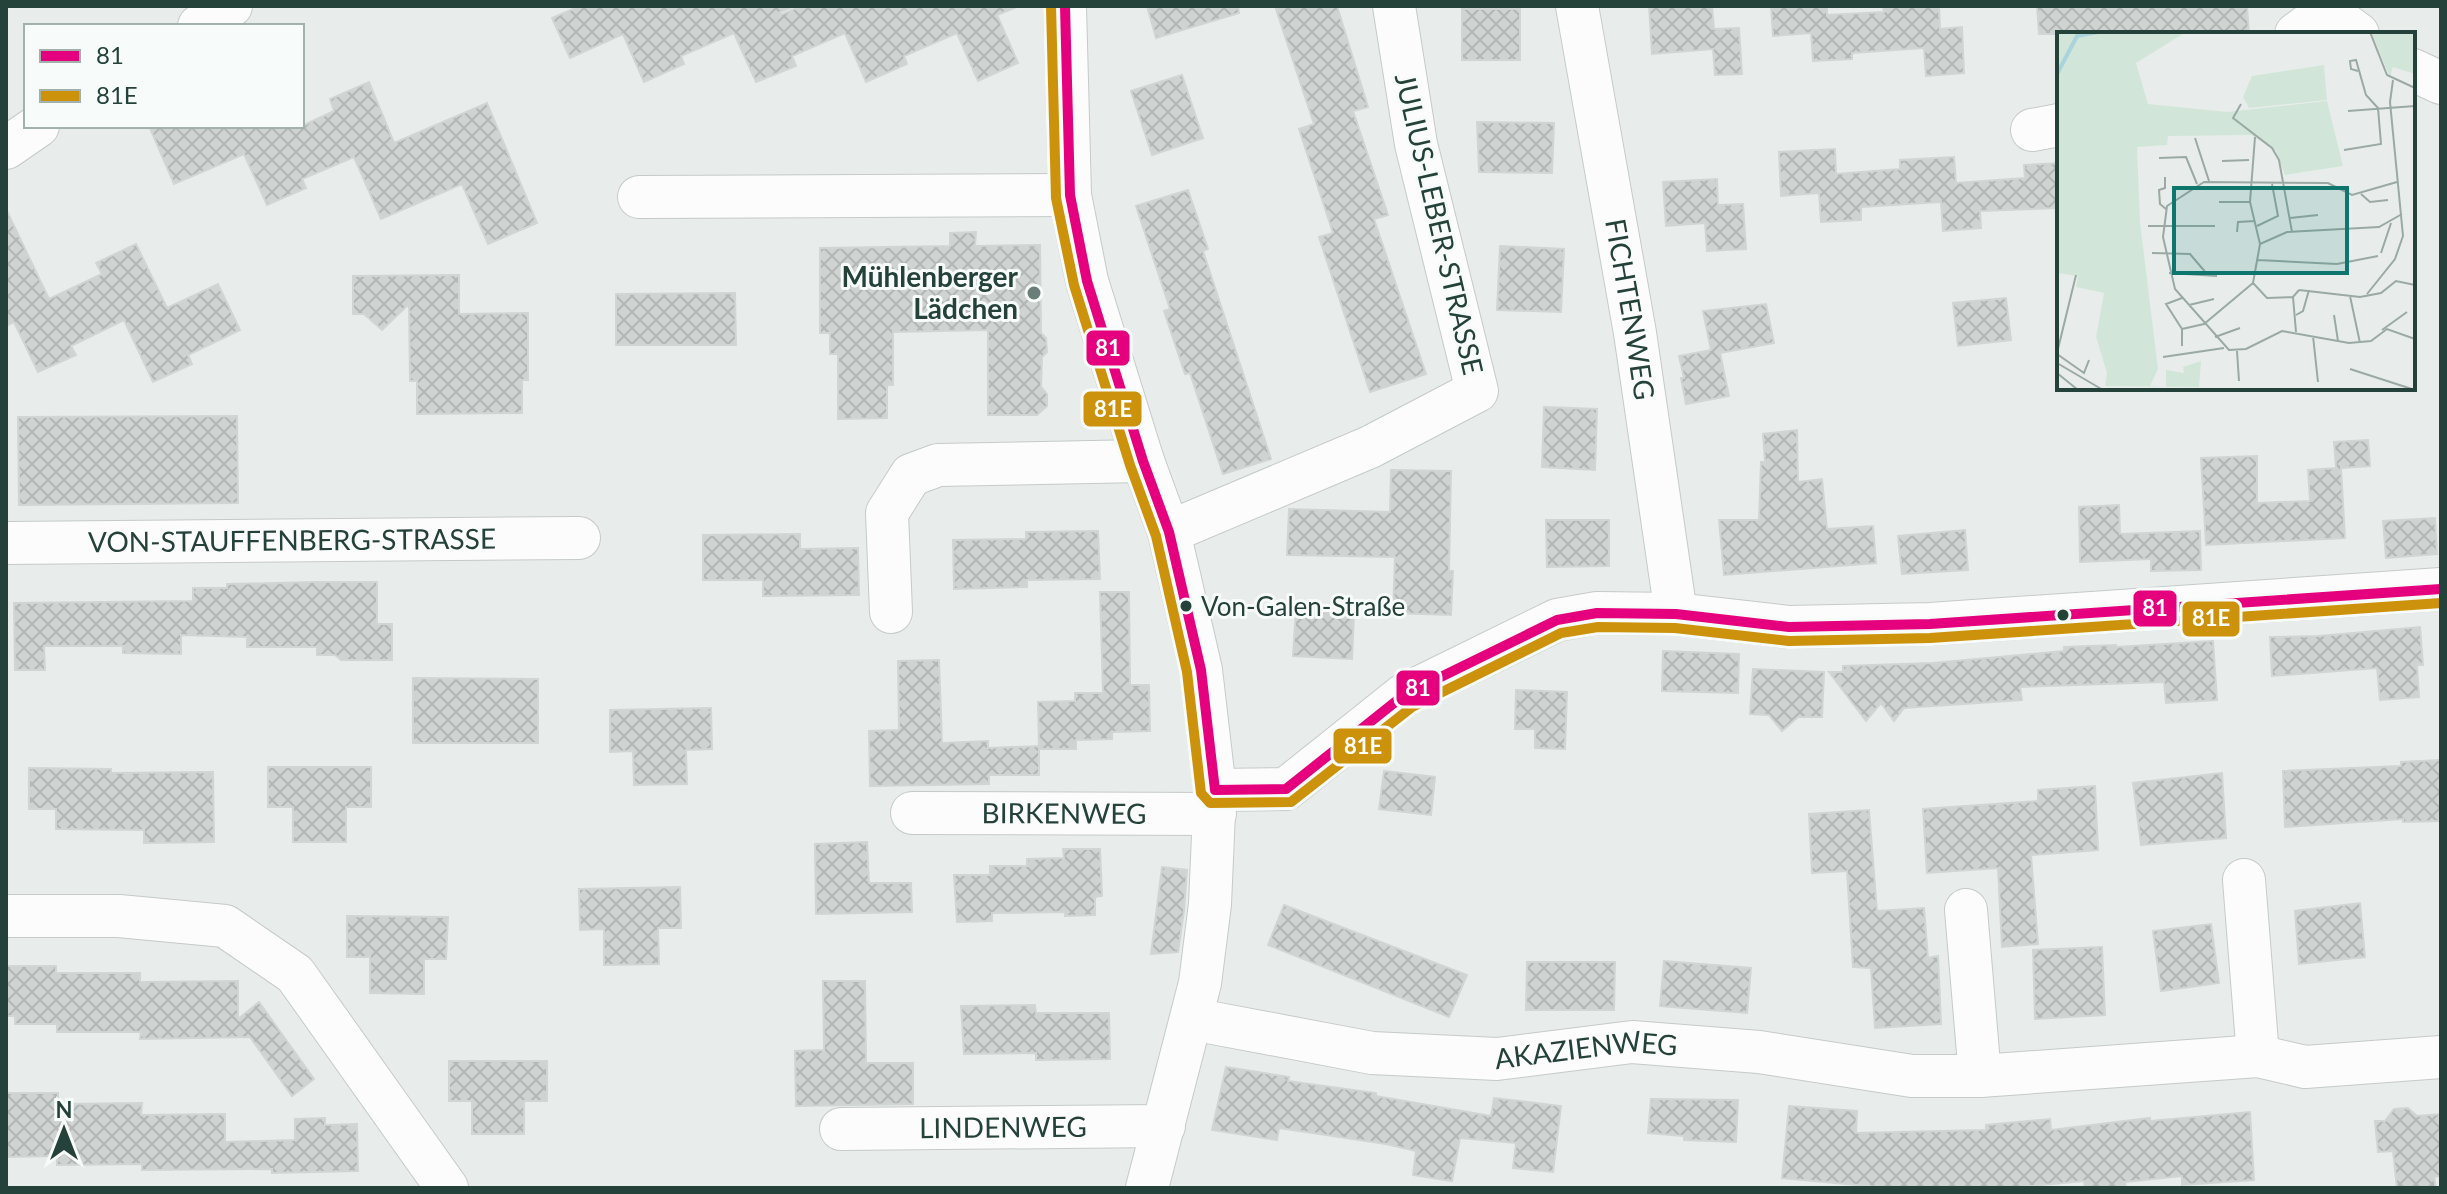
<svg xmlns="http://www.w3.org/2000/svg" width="2447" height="1194" viewBox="0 0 2447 1194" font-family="Lato,sans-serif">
<defs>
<pattern id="building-cross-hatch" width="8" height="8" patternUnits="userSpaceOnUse" patternTransform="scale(2)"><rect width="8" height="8" fill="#cfd4d2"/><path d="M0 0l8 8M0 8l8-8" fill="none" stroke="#b2b7b5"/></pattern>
</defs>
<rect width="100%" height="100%" fill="#e8edeb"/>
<path fill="url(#building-cross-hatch)" stroke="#d1d6d4" stroke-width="2" d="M580 6H794L780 12 781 15 801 6H1019L997 15 1018 63 978 81 957 33 904 56 907 64 866 82 845 33 792 56 796 66 756 82 734 33 681 56 684 64 644 82 623 34 570 58 552 18Z
M1147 6H1238L1239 13 1156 38Z
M1275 6H1337L1368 107 1353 111 1388 215 1374 219 1426 374 1370 392 1319 237 1333 233 1299 129 1314 124Z
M1649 6H1712L1714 29 1739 28 1742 74 1715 75 1713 49 1652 54Z
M1771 6H1827V15L1884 12 1883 6H1939L1940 29 1962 27 1964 73 1926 76 1924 48 1852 53V59L1813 61 1811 33 1773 36Z
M2037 6H2247L2249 34H2039Z
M1462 9H1520V60H1462Z
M1182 75 1203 138 1152 155 1131 91Z
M369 82 394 143 487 103 537 223 488 244 462 184 381 219 354 157 302 179 306 188 267 205 244 154 174 184 149 126H302L334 111 330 99Z
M1477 122 1554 123 1552 173 1479 172Z
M1835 149 1836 174 1900 169V160L1954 157 1956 183 2025 178 2024 165 2059 163V208L1980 211 1981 228 1943 231 1941 202 1861 207V220L1821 222 1819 193 1781 196 1779 152Z
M1717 179 1718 205 1743 204 1746 249 1707 251 1705 223 1666 226 1663 182Z
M1188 190 1208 249 1203 251 1271 459 1223 474 1190 373 1185 374 1164 311 1170 309 1136 206Z
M6 209 49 299 102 274 96 263 136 244 167 308 218 284 240 330 188 355 192 364 153 382 124 320 71 346 76 355 38 372 14 322 6 326Z
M976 232 975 246 1040 245 1041 333 1046 338 1047 352 1042 357 1041 387 1047 394V406L1037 415H988V330L893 332V385H887V418L838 419V354H830V333H820V248L950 246V233Z
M1500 246 1564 249 1561 312 1497 310Z
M459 275V314L528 313V380H522V413L417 414V381H410L409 304 382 330 364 314H353V276Z
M735 293 736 345H616V294Z
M2006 298 2011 340 1958 346 1953 303Z
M1766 304 1774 343 1720 353 1729 396 1686 404 1681 378H1684L1679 356 1711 350 1703 311Z
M1544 407 1597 409 1595 470 1542 467Z
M237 416 238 503 19 505 18 417Z
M1797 430 1798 482 1822 479 1827 529 1873 526 1876 563 1724 575 1719 520H1759L1761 462H1765L1763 434Z
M2368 440 2370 466 2341 468 2345 538 2206 545 2201 458 2257 456V503L2310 501 2308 470 2336 468 2334 442Z
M1391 470 1451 471 1449 571H1453L1451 615 1393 613 1395 557 1287 555 1289 509 1390 512Z
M2119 505 2120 534 2200 531 2201 570 2151 571V559L2080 562 2079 507Z
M2435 518 2437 554 2386 558 2383 521Z
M1546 520H1609V566L1547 567Z
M1965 530 1968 570 1902 574 1898 536Z
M1098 531 1100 579 1027 580V587L954 589 953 540 1026 539V532Z
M800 534V549L858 548 859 595 763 596V580H703V535Z
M317 582H377V624H392V660H341L335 655H317V647H247V637L181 635V654L123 653V646H44L45 670H15L14 603 193 601V588H227V584Z
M1100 592H1129L1130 685H1149L1150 731 1112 732V739L1076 740V749H1039L1038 702 1075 701V693H1103Z
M1296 610 1354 614 1352 659 1293 656Z
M2420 627 2423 665H2417L2419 697 2380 700 2377 668 2272 676 2270 637 2319 636Z
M2213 641 2217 700 2166 703 2164 682 2020 687 2022 700 1904 708 1894 721 1881 703 1866 721 1829 672H1843V666L1933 663 2064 651V647L2116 645V647Z
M1663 651 1739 654 1738 693 1662 691Z
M939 660 942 743 988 741V748L1039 746V775H989V784L870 786 869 731 899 730 898 661Z
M1753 669 1824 672 1822 717H1798L1782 731 1769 715 1750 714Z
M413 678 538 679V743H413Z
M1516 690 1567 692 1565 749 1535 748V729H1515Z
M711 708 712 749 686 750 687 784 634 785 633 751 610 752V710Z
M2441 760V821L2403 822V819L2285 827 2283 771 2401 766V762Z
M268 767H371V807H346V842H293V807H268Z
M29 768 111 769V773L213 772 214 842 144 843V830L56 829V809H29Z
M1384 771 1435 777 1431 815 1379 809Z
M2222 773 2226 838 2141 845 2133 783Z
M2095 786 2098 850 2031 855 2038 944 2002 947 1998 868 1927 873 1923 809 2038 801V790Z
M1869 810 1877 911 1924 908 1928 958 1938 956 1941 1024 1875 1028 1871 968 1853 967 1847 871 1812 873 1809 814Z
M867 842 869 883H911L912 912 816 914 815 844Z
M1063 849H1100L1102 896 1095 897V915L1065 916V912L992 913V921L957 922 954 875H990V866H1027V859L1064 858Z
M1162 867 1187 870 1184 911 1178 952 1151 954Z
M680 887 681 928H658L659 964 604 965V929L580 930 579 889Z
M2360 903 2365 957 2299 964 2295 911Z
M1284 905 1467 975 1449 1017 1268 945Z
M347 916 448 917 446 959H424V994L370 993V957H347Z
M2211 924 2219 983 2161 991 2153 931Z
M2102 947 2105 1015 2035 1019 2033 950Z
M1664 961 1751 968 1747 1013 1660 1006Z
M1527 962H1615L1614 1010H1526Z
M6 966H56V973H140V982L238 981V1019L259 1002 314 1079 292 1096 250 1037 140 1039 141 1032H57V1024H15V1016H6Z
M823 981H865L866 1063H913V1104L796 1106 795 1051 824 1050Z
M1035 1005 1036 1013H1109L1110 1059 1036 1060V1053L964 1054 961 1006Z
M449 1061H547V1101H524V1134H472V1101H449Z
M1226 1067 1289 1077 1288 1081 1376 1093V1096L1491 1116 1494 1098 1561 1106 1553 1172 1513 1168 1516 1143 1460 1138 1452 1181 1413 1175 1416 1151 1386 1144 1279 1128 1277 1140 1212 1130Z
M6 1093H58V1104L142 1103 141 1115 225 1114V1142L295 1140V1119L325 1118V1125L357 1124 358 1171 272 1173V1169L142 1170V1164L57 1165V1156L6 1157Z
M1651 1099 1738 1100 1736 1142 1684 1140V1136L1648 1133Z
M1789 1106 1857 1111 1856 1133 1986 1130V1125L2050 1119 2051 1130 2150 1118V1121L2250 1112 2254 1180 2182 1185V1176L2125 1182 2126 1188H2085L2084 1181 2010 1188H1889L1782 1178Z
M2408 1108 2417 1116 2441 1114V1176L2434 1177 2436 1188H2397L2393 1151 2378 1152 2375 1121H2385L2394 1109Z"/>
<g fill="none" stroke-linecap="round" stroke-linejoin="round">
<g stroke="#c5cac8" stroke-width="44">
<g id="minor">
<path d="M1065 6 1070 195 1087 281 1143 461 1169 532 1201 670 1215 790 1210 904 1200 983 1147 1188"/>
<path id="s1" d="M1577 6 1635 333 1676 614"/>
<path d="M2320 6 2358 34"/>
<path d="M199 26 231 6"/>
<path d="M2296 34 2326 12"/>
<path d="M2413 70 2441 83"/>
<path d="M2032 130 2059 125"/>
<path d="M6 148 38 126"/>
<path d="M639 197 1070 195"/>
<path d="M1169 532 1370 447 1477 391 1416 144 1394 6"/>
<path id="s2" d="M6 543 579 538"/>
<path d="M891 612 887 513 911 475 938 465 1143 461"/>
<path d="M1215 790 1286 789 1404 695 1557 620 1597 613 1676 614 1789 627 1930 624 2441 589"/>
<path id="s3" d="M912 813 1215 814"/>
<path d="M2244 880 2258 1056"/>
<path d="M1966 910 1980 1076"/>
<path d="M6 916H119L225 926 295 974 447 1188"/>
<path id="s4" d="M1192 1019 1372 1053 1497 1059 1632 1042 1759 1052 1912 1076H1980L2258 1056 2305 1067 2441 1057"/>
<path id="s5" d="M841 1129 1164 1126"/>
</g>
</g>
<use href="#minor" stroke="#fcfcfc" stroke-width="42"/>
<g stroke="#f7fbf9" stroke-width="16">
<path id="bus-1" d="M1065 6 1070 195 1087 281 1143 461 1169 532 1201 670 1215 790 1286 789 1404 695 1557 620 1597 613 1676 614 1789 627 1930 624 2441 589"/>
</g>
<g stroke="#f7fbf9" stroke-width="16">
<path id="bus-2" d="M1051 6 1056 198 1074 285 1130 465 1156 536 1187 672 1201 793 1210 803 1291 802 1412 707 1561 633 1598 627 1675 628 1789 641 1930 638 2441 603"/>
</g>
<use href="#bus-1" stroke="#e5007d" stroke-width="10"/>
<use href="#bus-2" stroke="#cd920c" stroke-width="10"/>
</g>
<circle fill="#697e78" stroke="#f7fbf9" stroke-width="3" cx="1034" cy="293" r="8"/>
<g fill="#24423a" stroke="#f7fbf9" stroke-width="3">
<circle cx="1186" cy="606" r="7"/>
<circle cx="2063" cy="615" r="7"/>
</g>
<g text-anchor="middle" stroke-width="6" stroke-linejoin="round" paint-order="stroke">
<g font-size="26" fill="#24423a" stroke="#f7fbf9" text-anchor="start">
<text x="1201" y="616">Von-Galen-Straße</text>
</g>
<g font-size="28" fill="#24423a" stroke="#f7fbf9">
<text transform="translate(1439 224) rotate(77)" y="10">JULIUS-LEBER-STRASSE</text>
<text dy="10" stroke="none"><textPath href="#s1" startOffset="308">FICHTENWEG</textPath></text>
<text dy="10" stroke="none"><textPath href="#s2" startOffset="286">VON-STAUFFENBERG-STRASSE</textPath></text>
<text dy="10" stroke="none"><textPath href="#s3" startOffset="152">BIRKENWEG</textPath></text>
<text dy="10" stroke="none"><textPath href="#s4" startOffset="398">AKAZIENWEG</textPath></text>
<text dy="10" stroke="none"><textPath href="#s5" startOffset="162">LINDENWEG</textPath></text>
</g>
<g font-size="28" font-weight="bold" fill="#24423a" stroke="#f7fbf9" text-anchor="end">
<text x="1018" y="287">Mühlenberger<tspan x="1018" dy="32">Lädchen</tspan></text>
</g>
</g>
<g transform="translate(2057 32)">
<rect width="358" height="358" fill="#e8edeb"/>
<path d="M0 0H129L79 31 91 72 170 80 270 69 286 134 228 143 219 119 194 103 111 104 110 113 80 115 83 190 101 337 93 354 109 355V338L127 341 126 335 144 329 142 355 48 354 50 341 39 305 47 261 19 255 21 244 0 241ZM314 0H358V42L336 35 333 45Z" fill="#d1e6d8"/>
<path d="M267 33 270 68 192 76 186 65 195 44Z" fill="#d1e6d8"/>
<path fill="none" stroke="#a9d4db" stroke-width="4" d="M0 42 20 4 41 0"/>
<path fill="none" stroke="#9aa9a4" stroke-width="2" d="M313 0 330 43 358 56M184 72 176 86 215 116 222 128 235 200M291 79 358 74M198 105 193 170 203 212 196 251 210 266 236 265 242 258M138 106 152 149M287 118 324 112 321 76 309 63 299 28 293 29 294 37 301 39M102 126 129 125 140 152M165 129 192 128M108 145V156L102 158 103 172 109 177M340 150 295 163 271 151 147 150 110 174 106 205 118 257 172 318 189 317 225 299 292 311 314 309 330 297 358 307M304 162 313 170 331 168M162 170H193M233 186 261 183M91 194H158M200 194 221 184 215 152M180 200 181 190 198 189M203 212 230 200 322 195 345 182M95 221 133 222 150 242M324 221 334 191M201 228 280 232 321 224M112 241 160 244M242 258 303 265 324 261 339 249 358 253M310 262 338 227 346 204 333 70 336 48M293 264 303 311M236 265 239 300M125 266 109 272 125 297V314M132 273 157 267M239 283 246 279 252 258M277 283 281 309M125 297 147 292 196 251M325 298 350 280M256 304 261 350M158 305 183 296M180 319 182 349M0 321 19 243M0 322 27 341 32 328M106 325 167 316M0 331 46 358M293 337 358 358M0 341 21 358"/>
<path fill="#0f766e" fill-opacity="0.15" stroke="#0f766e" stroke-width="4" d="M117 156H290V241H117Z"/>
<rect width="358" height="358" fill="none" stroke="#24423a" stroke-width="4"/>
</g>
<g stroke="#f7fbf9" stroke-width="3">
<rect x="1085" y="329" width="46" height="38" rx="8" fill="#e5007d"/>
<rect x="1082" y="390" width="61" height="38" rx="8" fill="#cd920c"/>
<rect x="2132" y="589" width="46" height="39" rx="8" fill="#e5007d"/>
<rect x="2181" y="600" width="60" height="38" rx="8" fill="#cd920c"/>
<rect x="1395" y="669" width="46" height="38" rx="8" fill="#e5007d"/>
<rect x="1332" y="727" width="61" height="38" rx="8" fill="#cd920c"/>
</g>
<g font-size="22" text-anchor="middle" font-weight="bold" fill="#fff">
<text x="1108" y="356">81</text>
<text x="1113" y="417">81E</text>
<text x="2155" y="616">81</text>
<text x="2211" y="626">81E</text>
<text x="1418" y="696">81</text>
<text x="1363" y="754">81E</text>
</g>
<rect width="2447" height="1194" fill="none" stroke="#24423a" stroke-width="16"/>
<rect x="24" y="24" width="280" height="104" fill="#f7fbf9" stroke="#a3b1ad" stroke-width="2"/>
<rect x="40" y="50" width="40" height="12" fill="#e5007d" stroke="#a3b1ad" stroke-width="2"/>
<text x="96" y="64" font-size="24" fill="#24423a">81</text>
<rect x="40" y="90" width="40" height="12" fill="#cd920c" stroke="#a3b1ad" stroke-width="2"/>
<text x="96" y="104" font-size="24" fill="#24423a">81E</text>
<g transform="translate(64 1130)" stroke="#f7fbf9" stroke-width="6" paint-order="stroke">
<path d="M0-6L14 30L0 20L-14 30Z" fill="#24423a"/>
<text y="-12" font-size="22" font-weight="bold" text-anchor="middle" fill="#24423a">N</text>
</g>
</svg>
